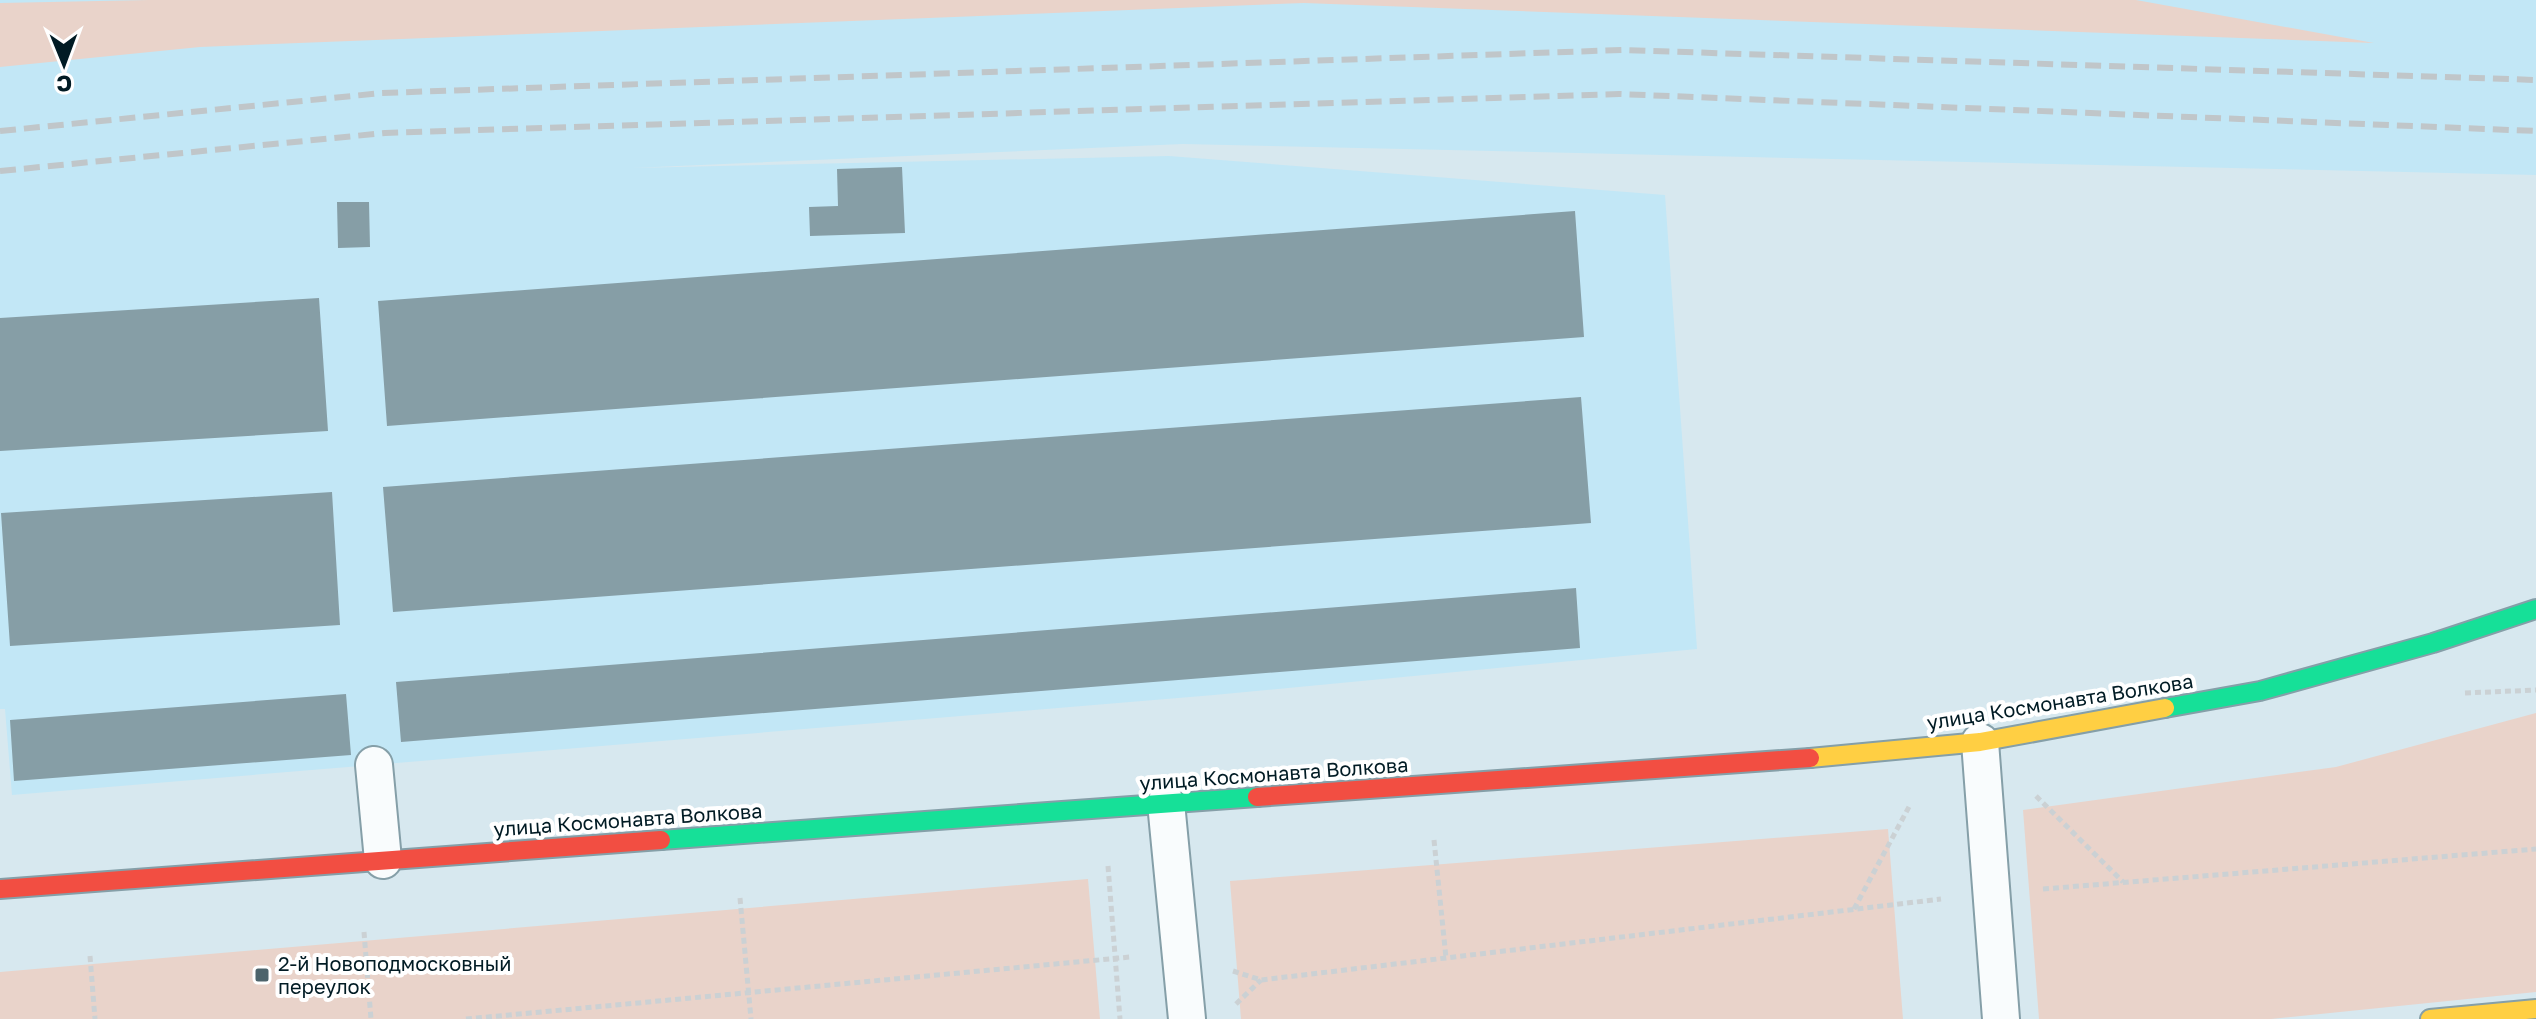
<svg xmlns="http://www.w3.org/2000/svg" width="2536" height="1019" viewBox="0 0 2536 1019" font-family="'Golos Text',sans-serif">
<rect width="100%" height="100%" fill="#d7e8ef"/>
<path fill="#c2e7f6" d="M0 0H2536V175L1183 144 632 168 1169 156 1665 195 1697 649 1214 695 12 795 5 709H0Z"/>
<path fill="#e9d3ca" d="M148 0H2136L2374 43 1304 3 200 47 0 67V3Z
M2536 713V992L2271 1019H2039L2023 810 2336 767Z
M1888 829 1903 1019H1241L1230 881Z
M1088 879 1100 1019H0V972Z"/>
<path fill="#869ea6" d="M902 167 905 233 810 236 809 207 838 206 837 169Z
M337 202H369L370 247 338 248Z
M1575 211 1584 337 387 426 378 301Z
M319 298 328 431 0 451V318Z
M1581 397 1591 523 393 612 383 487Z
M332 492 340 625 10 646 1 513Z
M1576 588 1580 648 401 742 396 682Z
M346 694 351 755 14 781 10 720Z"/>
<g fill="none" stroke-linecap="round" stroke-linejoin="round">
<g stroke="#859fa8" stroke-width="40">
<path id="lane" d="M1980 742 2001 1019
M374 765 383 860
M1166 803 1187 1019"/>
</g>
<g stroke="#859fa8" stroke-width="22">
<path id="fast" d="M2165 708 2260 691 2433 643 2536 609
M661 840 1257 797"/>
</g>
<g stroke="#859fa8" stroke-width="22">
<path id="slow" d="M1810 758 1980 742 2165 708
M2430 1019 2536 1009"/>
</g>
<g stroke="#859fa8" stroke-width="22">
<path id="jam" d="M1257 797 1810 758
M0 889 661 840"/>
</g>
<path stroke="#cbd1d4" stroke-width="5" stroke-dasharray="6 4" stroke-linecap="butt" d="M2465 693 2536 690
M2036 796 2123 882
M1434 840 1446 958
M1108 866 1120 1019
M2043 889 2536 849
M740 898 751 1019
M1854 909 1910 805
M364 932 371 1019
M90 956 95 1019
M1233 971 1261 980 1941 899
M1236 1004 1261 980
M466 1019 1130 957"/>
<use href="#lane" stroke="#f9fcfd" stroke-width="36"/>
<use href="#fast" stroke="#16e098" stroke-width="18"/>
<use href="#slow" stroke="#ffcf43" stroke-width="18"/>
<use href="#jam" stroke="#f24e42" stroke-width="18"/>
<path stroke="#c0c6c9" stroke-width="6" stroke-dasharray="16 8" stroke-linecap="butt" d="M0 131 382 93 1622 50 2536 80
M0 171 385 133 1619 94 2536 131"/>
</g>
<rect fill="#4c636b" stroke="#fff" stroke-width="3" x="254" y="967" width="16" height="16" rx="4"/>
<g text-anchor="middle" stroke-width="8" stroke-linejoin="round" paint-order="stroke">
<g font-size="20" fill="#011b24" stroke="#fff">
<text transform="translate(2060 702) rotate(-9)" y="7">улица Космонавта Волкова</text>
<text transform="translate(1274 774) rotate(-4)" y="7">улица Космонавта Волкова</text>
<text transform="translate(628 820) rotate(-4)" y="7">улица Космонавта Волкова</text>
</g>
<g font-size="20" fill="#011b24" stroke="#fff" text-anchor="start">
<text x="278" y="971">2-й Новоподмосковный<tspan x="278" dy="23">переулок</tspan></text>
</g>
</g>
<g transform="translate(64 64) rotate(179)" stroke="#ffffff" stroke-width="6" paint-order="stroke">
<path d="M0-6L14 30L0 20L-14 30Z" fill="#011b24"/>
<text y="-12" font-size="22" font-weight="bold" text-anchor="middle" fill="#011b24">С</text>
</g>
</svg>
